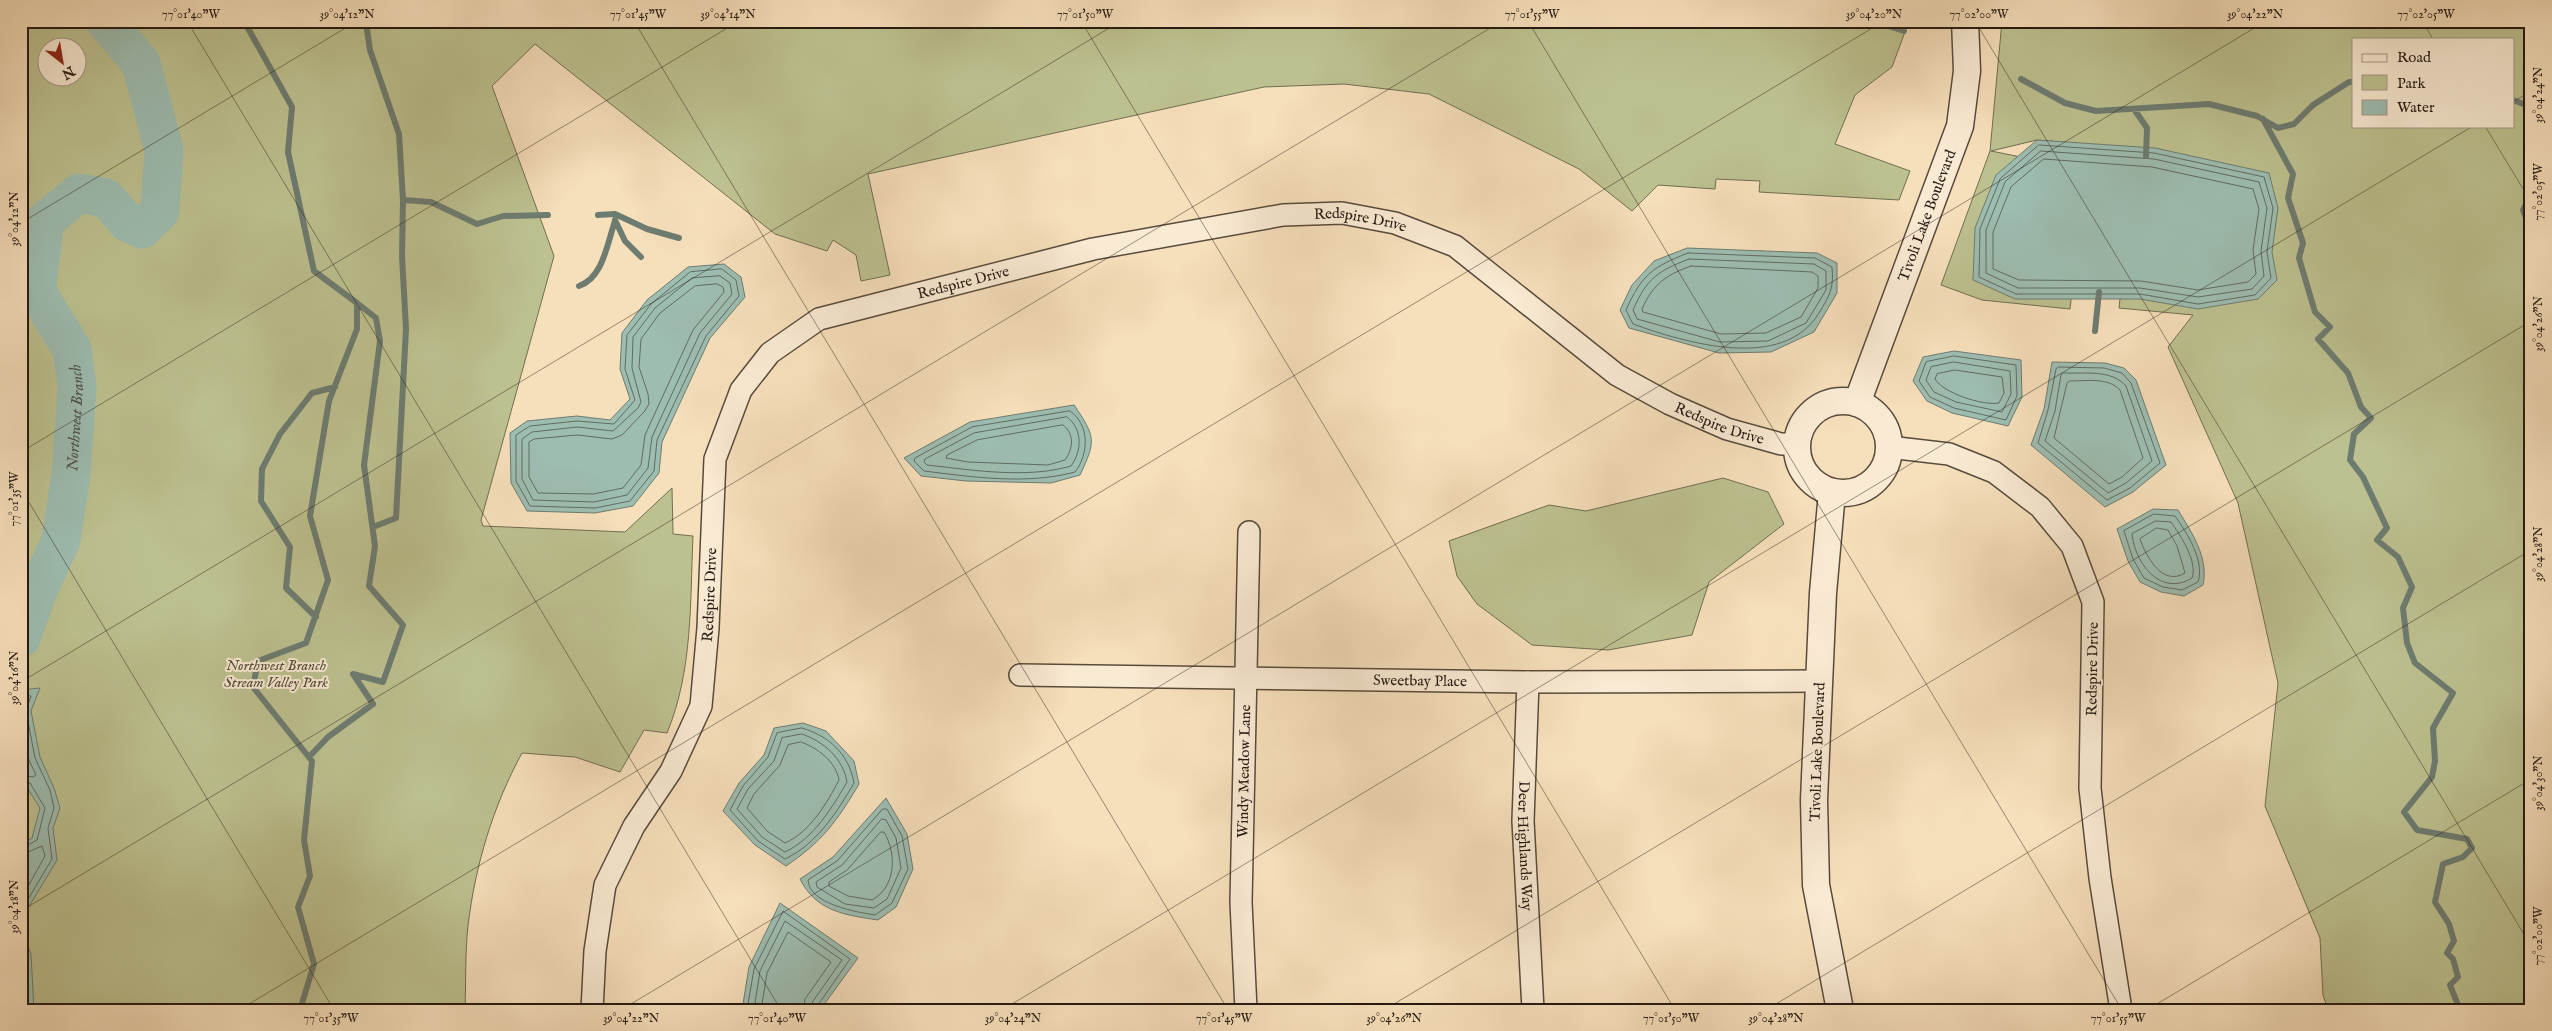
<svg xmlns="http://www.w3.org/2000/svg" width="2552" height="1031" viewBox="0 0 2552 1031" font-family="'IM FELL English',serif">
<rect width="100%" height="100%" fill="#f6dfbb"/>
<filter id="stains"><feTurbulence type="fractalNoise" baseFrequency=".004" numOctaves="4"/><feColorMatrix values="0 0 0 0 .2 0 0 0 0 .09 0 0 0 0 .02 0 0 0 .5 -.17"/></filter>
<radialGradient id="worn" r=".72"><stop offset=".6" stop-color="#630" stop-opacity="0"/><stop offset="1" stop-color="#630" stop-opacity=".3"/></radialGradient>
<path fill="#bdc190" stroke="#706e51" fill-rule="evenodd" d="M21 21H1909L1892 67 1855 95 1835 144 1910 171 1899 200 1759 192 1760 181 1716 179 1715 189 1658 185 1632 211 1579 169 1429 94 1344 84 1264 87 868 174 890 275 861 281 856 255 833 240 827 251 775 234 535 44 492 86 554 256 481 520 483 526 625 532 672 488 673 534 693 536C690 602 693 670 667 733L644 730 620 772 575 757 522 753C493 806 475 866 468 926 465 953 466 982 465 1010H21ZM48 48H78V78H48Z
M2002 21H2531V424L2528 428 2531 439V1010H2328L2323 995 2320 938 2265 806 2278 683 2238 503 2168 347 2193 315 2119 308 2123 270 2075 265 2070 309 1982 300 1941 285 1990 151ZM2353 39H2513V126H2353ZM2037 140 2060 142 2056 164 1991 151Z
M1723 478 1768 492 1784 524 1709 582 1692 635 1608 650 1532 645 1477 604 1457 576 1449 541 1549 505 1586 511Z"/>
<path fill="#9dbdb1" stroke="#6d7c71" d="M2037 140 2155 148 2269 173 2278 208 2272 252 2277 280 2258 299 2198 309 2140 299H2015L1973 280 1975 228 1996 175Z
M1687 248 1817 253 1837 263V293L1814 332 1771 352 1719 353 1629 328 1620 310 1632 285 1654 261Z
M724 264 741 277 745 297 710 338 662 442 659 473 633 506 595 513 527 511 511 483 510 433 527 421 577 416 610 420 630 399 620 369 622 333 647 300 688 267Z
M1954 351 2021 360 2022 397 2008 426 1952 413 1927 401 1913 381 1923 357Z
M2052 362 2105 363 2124 368 2136 380 2166 465 2133 492 2105 507 2031 445 2044 409Z
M1074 405C1096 437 1096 441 1080 475L1051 483 966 481 921 476 904 458 970 422Z
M2153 509 2178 510C2192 533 2209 558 2203 585L2184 596 2161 592 2140 582 2128 561 2117 529Z
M40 688 31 711 40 757 54 788 60 808 53 828 57 860 21 920V845L32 838 40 808 26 786 21 787V690Z
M803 723 826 731 854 761 859 784C837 821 823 841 786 866L755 845 723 811 739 783 764 755 774 728Z
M886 798 907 834 913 869 896 907 878 920C844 915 816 911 800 879L833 857Z
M780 903 858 958 820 1010H742L749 967Z
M21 930 31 954 34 1010H21Z"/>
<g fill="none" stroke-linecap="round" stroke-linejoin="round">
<path stroke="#606c62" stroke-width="1" d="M2039 145 2154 153 2264 177 2273 208 2267 252 2271 278 2255 295 2198 304 2140 294H2016L1979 277 1980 229 2000 179Z
M2041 151 2154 159 2259 182 2267 208 2261 251 2264 276 2252 289 2198 297 2140 288H2018L1986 273V230L2005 182Z
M2044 159 2152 167 2253 189 2259 209 2253 250 2256 274 2248 282 2198 290 2141 281 2019 280 1993 269V232L2011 187Z
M1688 253 1815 258 1832 267C1834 288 1830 295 1819 313 1783 372 1686 343 1633 324L1626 310C1642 274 1653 267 1688 253Z
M1689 259 1814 264 1826 271V290L1806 323 1768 341 1720 342 1637 319 1633 310C1647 278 1658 271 1689 259Z
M1691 266 1812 272 1818 276V288L1801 317 1766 333 1721 334 1643 312 1642 309C1653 284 1666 275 1691 266Z
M722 269 736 280 739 296 706 336 657 440 654 471 630 501 595 508 530 506 516 481V435L530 426 577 421 614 424 635 400 625 369 627 335 651 304 690 272Z
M720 276 730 283 732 294 700 333 652 437 648 468 627 495 594 502 533 500 522 479V439L532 432 577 427 613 431 638 408 641 402 632 368 633 337 655 308 692 278Z
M717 284 723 287 724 292 693 330 645 435 641 465 623 488 593 494 538 493 529 477V442L534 439 577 435 612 439 622 435 644 412 649 404 648 394 639 367 641 339 660 313 695 286Z
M1954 356 2016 365 2017 396 2006 420 1954 408 1930 397 1919 381 1926 362Z
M1954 362 2010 371 2011 394 2002 412 1956 402 1934 392 1926 380 1931 367Z
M2059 367 2104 368 2122 373 2131 383 2160 463 2130 488 2107 500 2038 443 2048 410 2056 369Z
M1955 370 2002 377 2004 393 1999 403C1983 406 1943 393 1935 379L1937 374Z
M2064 373C2085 374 2111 369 2126 386L2152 461 2126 483 2108 493 2045 441 2055 411 2061 375Z
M2070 381C2086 381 2108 377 2120 390L2143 458 2122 477 2109 484 2054 438 2067 383Z
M1070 411C1090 425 1089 454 1075 472 1027 485 972 477 924 471L914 461 915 458 972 427Z
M1067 417C1083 429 1082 451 1071 466 1026 479 973 470 927 465L924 462 925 459 974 433Z
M1063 425C1075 434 1073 449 1065 460L1048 465 968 462 946 458 947 455 977 440Z
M2154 514 2175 516C2187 533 2205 561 2198 582L2182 590 2163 587 2144 578 2133 559 2124 531Z
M2156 521 2171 522C2180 535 2198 561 2192 578 2161 597 2135 564 2132 534Z
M2157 528 2168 530 2177 546 2185 573C2162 587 2146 556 2140 539Z
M21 695 31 696 26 711 35 758 50 790 54 808 48 828 52 859 21 911
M21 720 29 760 36 775 33 777 21 775
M802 728C829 736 849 754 854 783 837 812 817 844 785 859L758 841 730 810 743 786 768 757 777 733Z
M802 734C824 742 843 758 847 782 832 808 814 838 785 852L762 837 737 809 748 789 774 761 782 738Z
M801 742C818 748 836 762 839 780 827 803 810 832 785 843L767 831 747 808 754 794 780 765 788 745Z
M21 782 30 783 45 808 37 840 21 849
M883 809H887L902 836 908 869 892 903 875 915C856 912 809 904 808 880L837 861Z
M882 819 886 820 896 838 901 868 887 899 874 908 845 904 817 887 816 882 842 865Z
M881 832H884C897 854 896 887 872 900L848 896 829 886V882L847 870Z
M21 855 42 846 45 856 21 899
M21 943 26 955 29 1010
M747 1010 754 969 783 911 850 959 818 1005 817 1010
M754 1010 760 971 785 921 842 960 813 1001 810 1010
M761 1010 767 973 788 932 831 962 805 999 803 1010"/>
<path stroke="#6d7c71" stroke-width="6" d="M244 21 292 107 288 152 314 271 357 303V329L329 401 310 516 328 580 306 643 258 661 253 687 312 761 304 840 310 876 298 907 314 964 300 1010
M1740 21H1793
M1873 21 1904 31
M366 23 370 50 399 134 403 200 402 256 406 329 396 518 373 527
M2021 79 2065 103 2096 111 2209 104 2257 116 2278 128 2294 124 2313 105 2349 82H2353
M2513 100 2526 105 2531 112
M2134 109 2147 128 2146 156
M2263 119 2293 174 2288 198 2303 243 2299 258 2315 312 2330 327 2318 339 2348 373 2361 407 2371 418 2354 434 2350 460 2363 477 2387 528 2377 540 2398 557 2412 587 2403 608 2407 643 2415 663 2453 693 2433 728 2435 761 2432 777 2404 812 2417 830 2467 839 2472 848 2463 857 2443 864 2435 902 2449 924 2454 941 2447 953 2453 959 2458 977 2450 985 2460 1010
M2531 194 2523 210 2531 231
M403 200 431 202 477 224 503 216 548 215
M598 215 615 214 647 229 679 238
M615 220 625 241 641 257
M579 286C603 278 607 244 615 221
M2095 331 2099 292
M316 617 286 588 290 547 261 501 262 469 280 434 312 393 335 387
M309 757 328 737 373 704 353 674 383 682 403 625 369 586 375 546 364 465 380 341 376 318 357 303"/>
<path stroke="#9dbdb1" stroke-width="39" id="s1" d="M21 638 37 593 61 540 71 474 77 388 72 349 36 291 45 221 79 193 106 198 127 222 142 229 160 211 164 150 141 63 105 21"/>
<g stroke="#584b3c" stroke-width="24">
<g id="minor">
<path d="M1889 447 1949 454 1994 472 2040 507 2072 546 2093 602 2090 788 2100 878 2121 1010"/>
<path id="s2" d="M1020 675 1528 682 1820 681"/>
<path id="s3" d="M1528 682 1523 821 1533 1010"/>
<path id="s4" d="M592 1010 595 951 605 885 634 826 671 771 701 706 708 628 715 459 741 390 770 353 819 319 1093 249 1283 215 1342 213 1395 223 1455 246 1617 375 1670 404 1727 429 1781 444H1797"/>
<path id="s5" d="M1246 1010 1241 902 1249 532"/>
</g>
</g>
<g stroke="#584b3c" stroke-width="29">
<g id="tertiary">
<circle cx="1843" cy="447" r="46"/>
<path id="s6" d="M1857 403 1960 126 1967 71 1965 21"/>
<path d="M1832 492 1823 593 1814 800 1816 885 1840 1010"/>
</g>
</g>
<use href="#minor" stroke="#f9ead3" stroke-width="21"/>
<use href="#tertiary" stroke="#f9ead3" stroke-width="26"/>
</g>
<path fill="none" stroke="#241a12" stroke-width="1" stroke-opacity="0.45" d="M187 21 781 1010M634 21 1228 1010M1081 21 1675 1010M1528 21 2122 1010M1975 21 2531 946M2422 21 2433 39M2513 102 2531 91M2485 126 2531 202M21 223 357 21M21 452 739 21M21 489 334 1010M21 682 1121 21M21 911 1502 21M239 1010 1884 21M621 1010 2266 21M1002 1010 2473 126M1384 1010 2531 321M1766 1010 2531 550M2147 1010 2531 779M2529 1010 2531 1009"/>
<g text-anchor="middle" stroke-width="4" stroke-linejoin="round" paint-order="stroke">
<g font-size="15" fill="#241a12" stroke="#f9ead3">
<text dy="5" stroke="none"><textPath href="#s6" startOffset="200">Tivoli Lake Boulevard</textPath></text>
<text dy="5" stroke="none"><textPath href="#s4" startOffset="1311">Redspire Drive</textPath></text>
<text dy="5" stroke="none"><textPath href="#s4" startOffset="906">Redspire Drive</textPath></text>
<text dy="5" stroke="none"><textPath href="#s4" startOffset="1731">Redspire Drive</textPath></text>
<text dy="5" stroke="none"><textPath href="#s4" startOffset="441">Redspire Drive</textPath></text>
<text transform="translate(2092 669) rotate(-89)" y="5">Redspire Drive</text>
<text dy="5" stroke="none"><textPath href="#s2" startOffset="400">Sweetbay Place</textPath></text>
<text transform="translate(1817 752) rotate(-88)" y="5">Tivoli Lake Boulevard</text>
<text dy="5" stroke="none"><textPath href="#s5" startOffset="239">Windy Meadow Lane</textPath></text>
<text dy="5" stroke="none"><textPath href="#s3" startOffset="164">Deer Highlands Way</textPath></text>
</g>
<g font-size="15" font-style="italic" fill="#524c38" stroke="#f9ead3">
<text x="276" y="670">Northwest Branch<tspan x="276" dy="17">Stream Valley Park</tspan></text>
</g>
<g font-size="16" font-style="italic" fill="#4e534a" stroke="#f9ead3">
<text dy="6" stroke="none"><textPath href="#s1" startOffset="229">Northwest Branch</textPath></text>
</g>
</g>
<rect width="2552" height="1031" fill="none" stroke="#f6dfbb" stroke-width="55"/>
<rect x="2352" y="38" width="162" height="90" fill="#f9ead3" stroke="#a49786"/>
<rect x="2362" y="54" width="25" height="8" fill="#f9ead3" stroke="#a49786"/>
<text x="2397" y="62" font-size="15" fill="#241a12">Road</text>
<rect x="2362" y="75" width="25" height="15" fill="#bdc190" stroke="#a49786"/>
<text x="2397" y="88" font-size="15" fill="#241a12">Park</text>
<rect x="2362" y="100" width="25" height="15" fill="#9dbdb1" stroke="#a49786"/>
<text x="2397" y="112" font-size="15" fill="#241a12">Water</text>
<g transform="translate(62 62) rotate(149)"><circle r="24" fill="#f9ead3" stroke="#a49786"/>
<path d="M0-4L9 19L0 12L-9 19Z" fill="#8f2418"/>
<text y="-8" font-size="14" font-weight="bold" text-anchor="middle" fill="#241a12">N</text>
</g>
<rect x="28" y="28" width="2496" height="976" fill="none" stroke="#241a12" stroke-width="2"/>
<g font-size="12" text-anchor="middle" fill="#241a12">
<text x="191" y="18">77°01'40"W</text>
<text x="347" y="18">39°04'12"N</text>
<text x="638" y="18">77°01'45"W</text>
<text x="728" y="18">39°04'14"N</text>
<text x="1085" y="18">77°01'50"W</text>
<text x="1532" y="18">77°01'55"W</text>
<text x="1874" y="18">39°04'20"N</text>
<text x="1979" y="18">77°02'00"W</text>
<text x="2255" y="18">39°04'22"N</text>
<text x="2426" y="18">77°02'05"W</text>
<text transform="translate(2538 95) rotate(-90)" y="4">39°04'24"N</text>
<text transform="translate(2538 192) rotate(-90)" y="4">77°02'05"W</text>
<text transform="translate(14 219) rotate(-90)" y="4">39°04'12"N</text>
<text transform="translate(2538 324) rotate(-90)" y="4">39°04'26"N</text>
<text transform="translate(14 499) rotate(-90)" y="4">77°01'35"W</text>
<text transform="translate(2538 554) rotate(-90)" y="4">39°04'28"N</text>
<text transform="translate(14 678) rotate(-90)" y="4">39°04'16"N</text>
<text transform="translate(2538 783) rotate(-90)" y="4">39°04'30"N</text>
<text transform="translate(14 907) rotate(-90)" y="4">39°04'18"N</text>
<text transform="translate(2538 936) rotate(-90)" y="4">77°02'00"W</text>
<text x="331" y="1022">77°01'35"W</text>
<text x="631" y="1022">39°04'22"N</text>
<text x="777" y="1022">77°01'40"W</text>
<text x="1013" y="1022">39°04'24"N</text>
<text x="1224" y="1022">77°01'45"W</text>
<text x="1394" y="1022">39°04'26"N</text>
<text x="1671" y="1022">77°01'50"W</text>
<text x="1776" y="1022">39°04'28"N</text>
<text x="2118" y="1022">77°01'55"W</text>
</g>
<rect width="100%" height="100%" filter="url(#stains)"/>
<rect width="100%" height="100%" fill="url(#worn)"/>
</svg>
